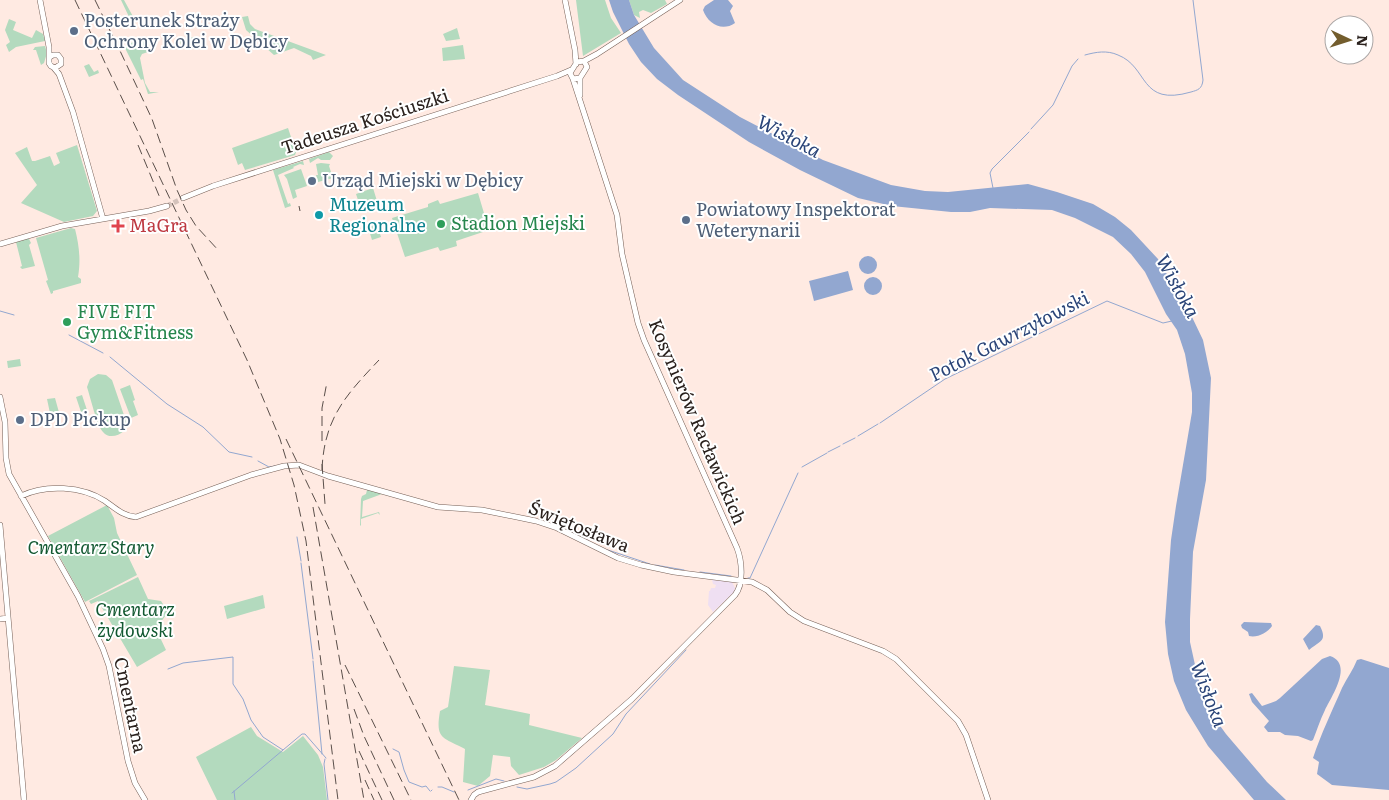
<svg xmlns="http://www.w3.org/2000/svg" width="1389" height="800" viewBox="0 0 1389 800" font-family="Literata,serif">
<rect width="100%" height="100%" fill="#ffeae2"/>
<path fill="#efdff2" d="M712 580 732 582 735 588 734 592 713 612 708 605 709 591H710L711 588H715L716 585 713 584Z"/>
<path fill="#b3dabe" d="M121 0H124L136 22 132 25 129 23 131 21Z
M576 0H605L611 18 621 33 583 56Z
M629 0H665L667 4 651 13 643 10 639 12 640 18 634 15Z
M248 16 250 24 255 29 326 55 313 60 311 56 294 48 274 55 246 30 242 17Z
M9 19 16 22 13 30 32 38 36 30 43 34 45 41 16 47 9 52 6 45 10 42 5 30Z
M457 28 460 39 446 41 443 34Z
M143 37 148 52 142 54 140 58 145 83 150 92H159L148 94 143 79 141 80 125 48 129 44Z
M193 37 195 45 182 49 180 41Z
M463 45 465 59 443 61 442 48Z
M45 46 47 53 44 63 41 65 36 50H33L35 47Z
M89 64 94 72 98 70 99 73 89 77 84 66Z
M288 128 296 152 295 155 245 170 242 163 238 165 232 148Z
M77 145 97 211 93 216 64 222 21 203 37 185 15 153 27 147 32 161H35L50 156 54 166 60 163 56 153Z
M329 152 333 156 330 160H321L318 158 310 163 309 159Z
M303 161 304 165 300 164 293 167 294 168 278 175 288 204 290 203 291 206 285 208 273 170Z
M321 163 330 164 329 166 333 178 318 182 316 175H318L316 164Z
M301 169 307 186 295 190 297 197 293 199 287 179 284 175Z
M373 188 377 201 360 206 356 194Z
M478 193 489 230 456 241 457 246 440 251 438 247 405 257 392 218 428 207V204L438 200 440 204Z
M377 224 381 237 372 240 368 227Z
M71 228 75 229C79 245 81 260 78 277L81 279V283L53 291V293L51 294 46 281 48 280 36 238Z
M26 239H29L31 243 29 245 35 266 22 269 20 267 22 266 16 242Z
M20 359 21 366 8 368 7 361Z
M98 374 106 375 112 380 126 421 124 431C118 436 109 439 103 432 97 426 90 396 87 387L90 379Z
M130 385 135 400 133 401 138 415 131 418 120 389Z
M82 395 87 410 81 412 76 397Z
M55 398 60 416 51 418 47 399Z
M369 489 382 494 363 501 362 517 379 512 380 515 378 513 361 519V525L360 526 361 499 362 496 366 494 367 490Z
M107 505 114 518 117 533 137 575 85 602 48 536Z
M138 577 148 599 161 601 168 612 156 629 166 650 137 667 98 601 91 604 89 601Z
M263 595 265 608 227 619 224 606Z
M454 666 490 670 485 705 530 714 529 725 582 738 556 760 544 767 519 775 511 766 510 757 493 755 490 776 478 786 463 782 465 749C443 737 435 740 440 711L448 707Z
M251 727 257 736 283 752 303 736 318 755 323 767 327 800H217L196 757Z"/>
<path fill="#92a7d0" d="M609 0H629L634 15 654 48 683 80 740 117 823 160 891 185 925 191 948 192 1028 184 1057 192 1093 204 1115 217 1131 230 1158 259 1192 317 1203 340 1211 378 1206 480 1193 552 1190 619V642L1197 674 1208 709 1226 734 1267 782 1286 800H1254L1208 746 1186 710 1174 681 1168 654 1165 622 1171 540 1176 506 1192 412V393L1185 354 1177 330 1166 314 1145 272 1131 254 1113 237 1075 218 1052 210 990 208 970 212H951L892 206 858 198 800 170 749 142 678 95 657 79 641 62 629 44 613 12Z
M714 0H728L733 6 730 11 735 23C722 32 708 24 703 10L705 6Z
M859 265a9 9 0 1 1 18 0a9 9 0 1 1-18 0Z
M848 271 853 290 814 301 809 281Z
M864 286a9 9 0 1 1 18 0a9 9 0 1 1-18 0Z
M1244 622 1271 623 1272 626C1267 633 1257 638 1249 636L1248 632 1242 628 1241 625Z
M1316 625 1320 626C1328 642 1319 641 1309 650L1303 639Z
M1330 656C1354 664 1331 697 1325 710 1320 720 1317 730 1313 740L1311 741 1298 736 1285 735 1280 732H1268L1264 727 1269 721 1252 702 1249 694 1252 693 1262 706 1276 701 1280 698 1322 659Z
M1361 659 1389 668V790L1332 785 1317 774 1319 762 1313 758C1321 734 1332 711 1342 688 1347 678 1353 670 1357 660Z"/>
<g fill="none" stroke-linecap="round" stroke-linejoin="round">
<path stroke="#92a7d0" stroke-width="1" d="M1085 55C1096 52 1107 50 1118 55 1149 67 1139 107 1191 92 1198 90 1202 89 1203 80L1193 0
M1031 129 1053 105 1072 66 1078 59
M993 188 990 173 992 169 1029 132
M0 311 14 315
M69 335 103 353
M110 357 167 404 203 427 229 452 252 457
M880 423 945 379 1107 301 1163 323 1172 321
M858 436 878 424
M843 444 855 438
M828 452 840 446
M258 461 269 467 275 466
M802 467 827 453
M556 525 589 541
M297 537 301 561
M608 550 650 564
M301 563 313 659
M655 565 684 570
M700 572 731 576
M748 578H750L798 473
M313 661 322 754
M168 669 183 663 233 657V684L243 699 251 720 263 737 283 750 302 734H305L326 758
M393 749 399 752 404 770 409 782 422 787 426 786 430 791
M325 759 324 764 328 800
M438 787H442L454 792
M517 787 527 789 550 784 556 782 576 768 613 734 626 714 686 650
M468 790 496 779 504 781
M234 791 235 800
M431 791 432 790
M232 793 283 750"/>
<path stroke="#d4c2bb" stroke-width="5" stroke-dasharray="5 2.5" stroke-linecap="butt" d="M167 206 183 198"/>
<g stroke="#766057" stroke-width="6">
<path id="secondary" d="M40 0 49 47V63L51 66 55 68 61 64V59L58 55H53L50 57
M565 0 575 50 576 64
M584 61 587 67 580 78 573 79 570 73 577 62 584 61 597 54 680 0
M54 68 59 74 73 112 103 219
M580 95V78
M183 198 213 186 557 76 571 70
M0 244 62 226 149 211 167 206
M0 397 5 422 6 458 9 474 78 596 103 649 109 666 128 761 135 783 145 800
M21 496C46 484 82 486 105 501 115 508 123 516 136 517L251 475 284 466 299 465 328 476 438 507 482 510 536 521 557 528 618 558 641 565 674 572 752 582 767 590 790 612 804 621 883 651 896 659 958 721 966 735 988 800
M0 525 24 800
M0 619 8 618
M471 800 474 795 478 792 534 777 555 766 632 699 735 595C744 584 742 561 737 548L644 340 638 323 622 254 617 215 573 79"/>
</g>
<use href="#secondary" stroke="#fff" stroke-width="5"/>
<path stroke="#5a4f4a" stroke-width="1" stroke-dasharray="10 5" stroke-linecap="butt" d="M75 0 247 360 280 439 294 485 306 541 338 800
M95 0 117 45
M114 38 152 119 177 190 186 210 196 226 219 251
M138 145 160 198
M299 206 300 211
M286 439 459 800
M322 441V408L327 382
M322 464 325 504
M322 470C324 418 346 395 379 360
M313 507 364 800
M345 665 411 800
M354 709 364 736 394 800
M359 751 382 800
M365 780 374 800"/>
</g>
<g fill="#5c6f8a" stroke="#fff" stroke-width="2">
<circle cx="74" cy="31" r="5"/>
<circle cx="312" cy="181" r="5"/>
<circle cx="686" cy="220" r="5"/>
<circle cx="20" cy="420" r="5"/>
</g>
<circle fill="#0f9aa8" stroke="#fff" stroke-width="2" cx="319" cy="215" r="5"/>
<g fill="#2e9e5b" stroke="#fff" stroke-width="2">
<circle cx="441" cy="224" r="5"/>
<circle cx="67" cy="322" r="5"/>
</g>
<path fill="#e0444e" stroke="#fff" stroke-width="2" d="M115.5 218.5h5v5h5v5h-5v5h-5v-5h-5v-5h5z"/>
<g text-anchor="middle" stroke-width="4" stroke-linejoin="round" paint-order="stroke">
<g font-size="18" fill="#4e5e75" stroke="#fff" text-anchor="start">
<text x="84" y="27">Posterunek Straży<tspan x="84" dy="21">Ochrony Kolei w Dębicy</tspan></text>
<text x="322" y="187">Urząd Miejski w Dębicy</text>
<text x="696" y="216">Powiatowy Inspektorat<tspan x="696" dy="21">Weterynarii</tspan></text>
<text x="30" y="426">DPD Pickup</text>
</g>
<g font-size="18" fill="#2a211d" stroke="#fff">
<text transform="translate(365 122) rotate(-18)" y="6">Tadeusza Kościuszki</text>
<text transform="translate(697 422) rotate(67)" y="6">Kosynierów Racławickich</text>
<text transform="translate(579 527) rotate(22)" y="6">Świętosława</text>
<text transform="translate(130 705) rotate(78)" y="6">Cmentarna</text>
</g>
<g font-size="18" fill="#0d838f" stroke="#fff" text-anchor="start">
<text x="329" y="211">Muzeum<tspan x="329" dy="21">Regionalne</tspan></text>
</g>
<g font-size="18" fill="#27864d" stroke="#fff" text-anchor="start">
<text x="451" y="230">Stadion Miejski</text>
<text x="77" y="318">FIVE FIT<tspan x="77" dy="21">Gym&amp;Fitness</tspan></text>
</g>
<g font-size="18" fill="#be3a42" stroke="#fff" text-anchor="start">
<text x="129" y="232">MaGra</text>
</g>
<g font-size="18" font-style="italic" fill="#125831" stroke="#fff">
<text x="91" y="554">Cmentarz Stary</text>
<text x="135" y="616">Cmentarz<tspan x="135" dy="21">żydowski</tspan></text>
</g>
<g font-size="19" font-style="italic" fill="#2a4478" stroke="#fff">
<text transform="translate(789 136) rotate(28)" y="7">Wisłoka</text>
<text transform="translate(1178 286) rotate(61)" y="7">Wisłoka</text>
<text transform="translate(1009 336) rotate(-27)" y="7">Potok Gawrzyłowski</text>
<text transform="translate(1209 694) rotate(69)" y="7">Wisłoka</text>
</g>
</g>
<g transform="translate(1349 40) rotate(94)"><circle r="24" fill="#ffffff" stroke="#aaa6a5"/>
<path d="M0-4L9 19L0 12L-9 19Z" fill="#735d2d"/>
<text y="-8" font-size="14" font-weight="bold" text-anchor="middle" fill="#2a211d">N</text>
</g>
</svg>
